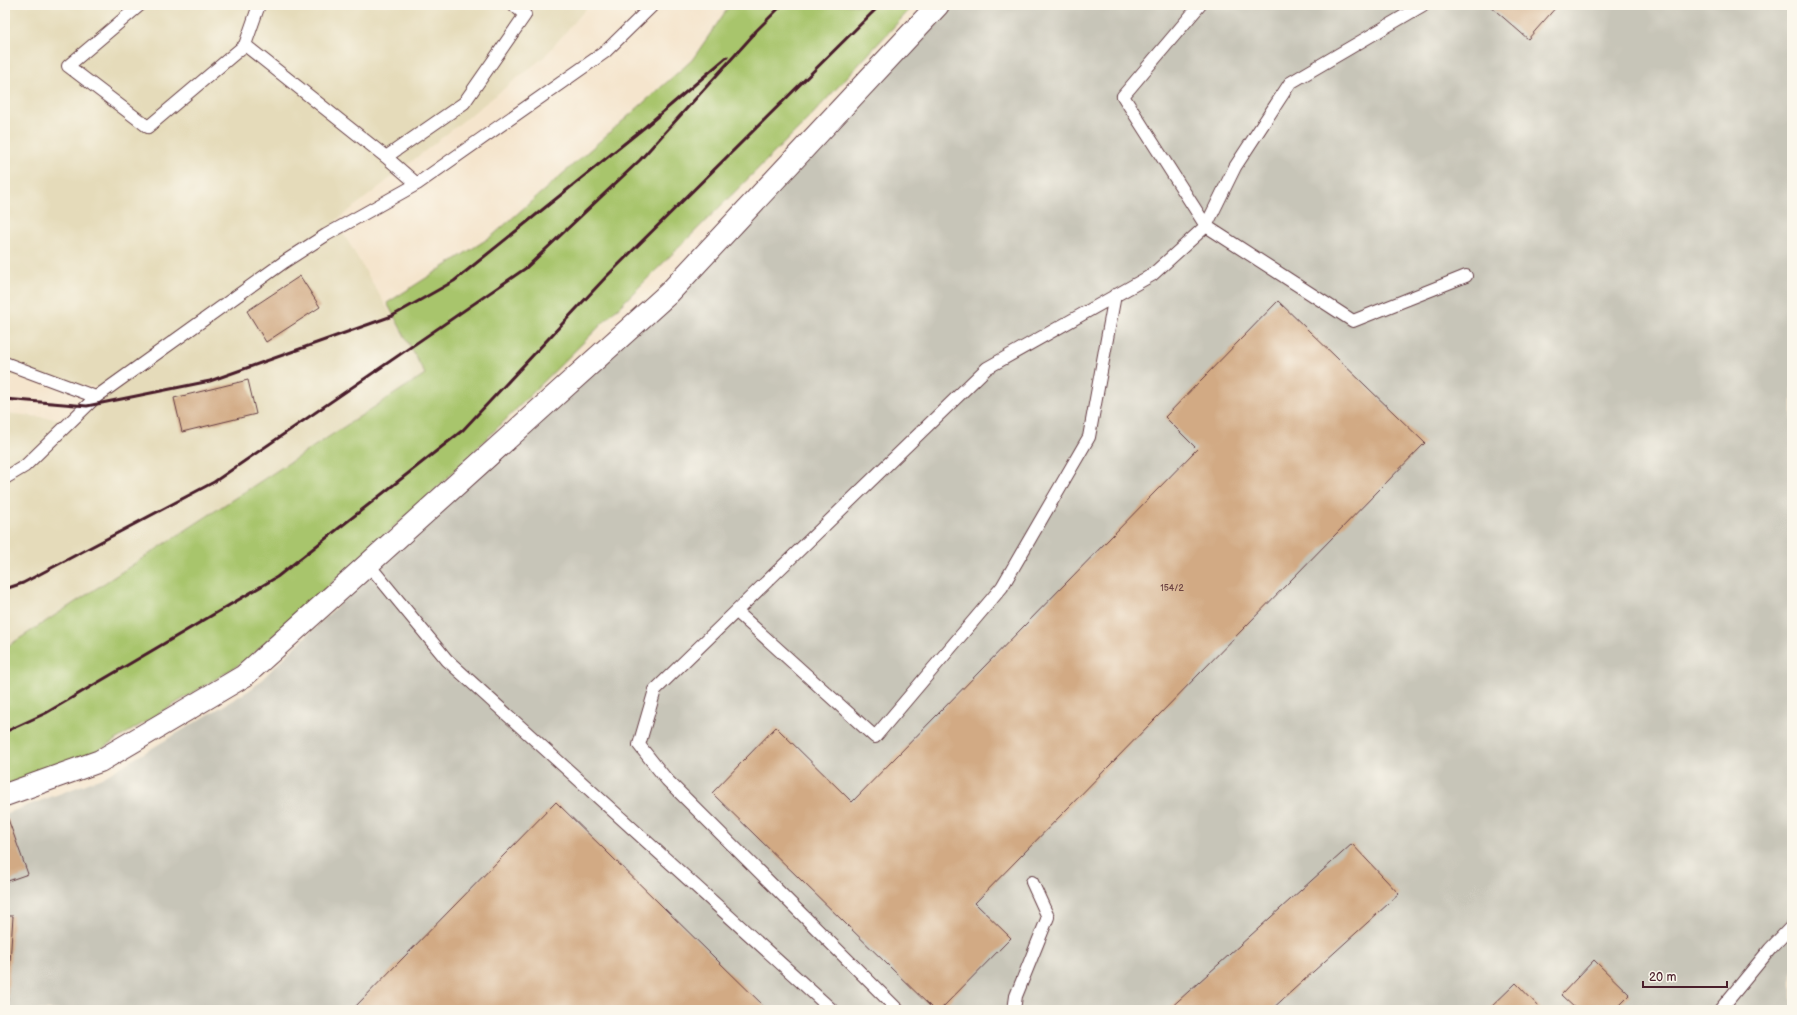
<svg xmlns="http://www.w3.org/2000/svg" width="1797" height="1015" viewBox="0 0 1797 1015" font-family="'Balsamiq Sans',sans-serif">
<rect width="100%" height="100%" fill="#fbf7ec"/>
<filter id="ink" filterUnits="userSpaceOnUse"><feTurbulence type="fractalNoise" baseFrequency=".025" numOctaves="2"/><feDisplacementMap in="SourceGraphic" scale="8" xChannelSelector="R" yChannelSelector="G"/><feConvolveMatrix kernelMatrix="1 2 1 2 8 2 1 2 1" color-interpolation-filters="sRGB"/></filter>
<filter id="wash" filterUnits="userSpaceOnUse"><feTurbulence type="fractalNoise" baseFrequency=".012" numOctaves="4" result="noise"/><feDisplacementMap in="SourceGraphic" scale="16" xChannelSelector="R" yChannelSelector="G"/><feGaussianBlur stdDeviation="0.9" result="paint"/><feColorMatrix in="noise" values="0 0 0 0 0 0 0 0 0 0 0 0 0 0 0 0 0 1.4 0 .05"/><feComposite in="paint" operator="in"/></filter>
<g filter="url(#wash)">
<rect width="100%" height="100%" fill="#f5e5cd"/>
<path fill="#e5dbba" d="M5 5H589L544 57 336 221 426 374 5 648V413L68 420 103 388 5 374Z"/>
<path fill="#c7c5b8" d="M955 5H1792V1010H5V814L102 778 253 688Z"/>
<path fill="#a8c56c" stroke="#79724c" d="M730 5H914L810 117 438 487 245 661 96 752 5 785V648L425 374 387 303 492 236 692 60Z"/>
<g id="blocks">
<path fill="#d2aa84" d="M1489 5H1558L1528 39Z
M300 276 320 307 266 342 247 311Z
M1278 301 1425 443 975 903 1011 938 940 1010H934L712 793 776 727 852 802 1197 449 1165 417Z
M248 380 256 414 182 432 174 398Z
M556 802 768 1010H352Z
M8 819 28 874 5 882V821Z
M1352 844 1399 894 1271 1010H1168Z
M5 916H13L7 1010H5Z
M1594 960 1630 995 1615 1010H1577L1561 995Z
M1516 983 1542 1010H1488Z"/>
</g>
</g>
<g filter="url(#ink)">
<use href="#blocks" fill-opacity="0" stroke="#643d43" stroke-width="1"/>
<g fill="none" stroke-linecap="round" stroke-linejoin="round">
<g stroke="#643d43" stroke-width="14">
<path id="lane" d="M140 5 68 66 148 127 245 45 259 5
M1200 5 1123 96 1206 226 1353 321 1466 276
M245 45 386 157 417 184
M386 157 464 103 525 15 514 5
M5 363 96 397 284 262 326 235 417 184 605 52 653 5
M5 478 25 466 96 397
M369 565 447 660 832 1010
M737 612 875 737 1002 587 1089 437 1115 295
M898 1010 667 780 639 745 655 690 987 368 1152 275 1206 226 1235 167 1290 83 1423 5
M1014 1010 1016 996 1048 917 1032 882
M1720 1010 1770 949 1792 926"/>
</g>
<g stroke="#643d43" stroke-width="24">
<path id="street" d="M5 795 100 761 244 676 669 293 938 5"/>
</g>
<use href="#lane" stroke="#fff" stroke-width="12"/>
<use href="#street" stroke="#fff" stroke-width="22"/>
<path stroke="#4a1f2b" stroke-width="3" d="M751 36 782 5
M5 399 87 406 210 381 392 316 454 281 645 127 727 57
M5 589 23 583 214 482 526 268 640 160 755 33
M5 732 46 713 277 577 463 430 606 277 880 5"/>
</g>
</g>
<g text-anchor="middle" stroke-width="4" stroke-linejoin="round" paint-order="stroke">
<g font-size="9" fill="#6c4241">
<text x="1172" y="591">154/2</text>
</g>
</g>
<rect width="1797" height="1015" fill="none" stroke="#fbf7ec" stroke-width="20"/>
<path d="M1643 981v6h84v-6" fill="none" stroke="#4a1f2b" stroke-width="2"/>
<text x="1649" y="981" font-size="12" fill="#4a1f2b" stroke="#fbf7ec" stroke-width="3" paint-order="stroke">20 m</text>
</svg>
